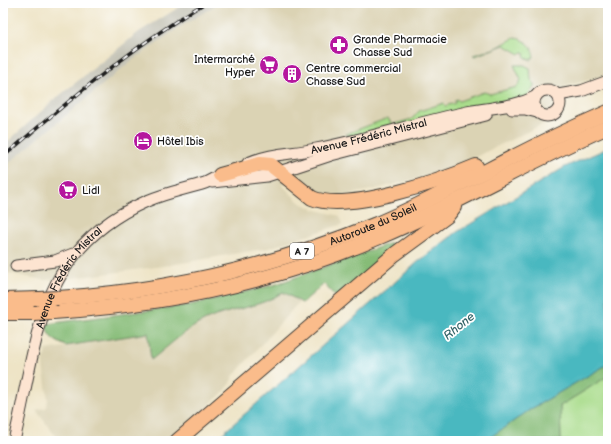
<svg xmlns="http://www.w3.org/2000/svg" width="611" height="444" viewBox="0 0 611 444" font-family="'Balsamiq Sans',sans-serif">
<rect width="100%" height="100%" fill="#fff"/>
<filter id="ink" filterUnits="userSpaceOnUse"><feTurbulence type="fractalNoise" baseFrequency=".025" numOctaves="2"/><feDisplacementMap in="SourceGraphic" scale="8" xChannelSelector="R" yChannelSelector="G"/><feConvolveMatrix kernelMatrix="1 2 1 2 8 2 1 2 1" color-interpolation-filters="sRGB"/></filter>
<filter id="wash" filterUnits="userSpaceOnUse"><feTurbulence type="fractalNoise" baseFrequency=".012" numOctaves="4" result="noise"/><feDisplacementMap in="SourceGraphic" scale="16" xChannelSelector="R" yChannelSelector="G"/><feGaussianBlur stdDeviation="0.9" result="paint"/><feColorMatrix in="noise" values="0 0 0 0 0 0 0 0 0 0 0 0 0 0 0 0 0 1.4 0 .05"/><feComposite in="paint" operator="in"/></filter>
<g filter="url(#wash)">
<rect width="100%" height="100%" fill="#eee4c6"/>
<path fill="#dbd3b4" d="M219 3H608V75L560 88 545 123 459 165 431 175 376 189 336 197 320 195 301 183 281 184 299 202 313 209 340 216 343 224 269 248 164 266 73 278 43 280 3 272V168L130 62 174 31Z
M283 291 299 302 234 375 226 390 168 441H59L36 410 46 408 48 400 43 365 46 350 148 333 151 360 189 330 205 320 225 313 271 300Z"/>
<path fill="#c6c5b8" d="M186 3H219L174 31 130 62 3 168V146L54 100 139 32Z"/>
<path fill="#a9dc8b" stroke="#627c54" d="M514 38C526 39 532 45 534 57L530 60 524 56 525 54 522 52 520 54 504 45 475 56 473 55 496 48Z
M514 65H524L530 68 531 80 535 84 528 96 351 137 346 134 388 118 391 123 394 124 412 119 419 111 444 103 445 106 455 103V100L457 99 459 101 484 92 490 94 517 87 521 80Z
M608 376V441H561L560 406Z"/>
<path fill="#86bc77" stroke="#516c4a" d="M391 243 393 249 337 298 324 284 302 303 283 292C261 308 231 308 206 320 186 329 169 346 151 360L148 333 66 346C55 341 47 337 46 324L190 305 274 285Z
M608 364V376L560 406 561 441H485L531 409Z"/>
<path fill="#49b8c0" stroke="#326a6e" d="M608 148V364L531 409 485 441H214L419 261 457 232 565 167Z"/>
</g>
<g filter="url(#ink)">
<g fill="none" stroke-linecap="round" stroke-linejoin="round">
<g stroke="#3c3a36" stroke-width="13">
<g id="secondary">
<circle cx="547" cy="103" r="13"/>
<path d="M558 95 581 91 608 81"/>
<path d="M512 109H525L537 112"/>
<path id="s1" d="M248 163C271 153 292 154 316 149 367 139 416 123 467 112 490 107 513 108 535 97"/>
<path d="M212 182 267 176 331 155 486 115"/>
<path d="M16 266 55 261 73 254"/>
<path id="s2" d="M14 441C38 340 37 249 147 201 165 193 186 189 205 183 212 180 219 175 227 172"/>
</g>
</g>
<g stroke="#3c3a36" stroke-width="16">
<g id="highway">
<path d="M220 175 260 164 271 165 312 198C347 213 441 181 476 166"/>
<path id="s3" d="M58 298C167 291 274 266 374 225 413 209 449 189 486 171 526 150 567 130 608 112"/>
<path d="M3 300 40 299"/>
<path d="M53 312C165 305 279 281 382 236 459 203 531 160 608 127"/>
<path d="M3 313H34"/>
<path d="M177 441 395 254 447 216 454 207"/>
</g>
</g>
<use href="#secondary" stroke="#fde4d1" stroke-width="11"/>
<use href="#highway" stroke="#fabc8b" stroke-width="14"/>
<g stroke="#1c1c1c" stroke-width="3.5">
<path id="rail" d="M3 157C67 102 132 47 205 3"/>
</g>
<use href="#rail" stroke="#fff" stroke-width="2" stroke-dasharray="6" stroke-linecap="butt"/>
<g stroke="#3c3a36" stroke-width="16" stroke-linecap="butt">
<path id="highway-bridge" d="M40 299 58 298
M34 313 53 312"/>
</g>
<use href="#highway-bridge" stroke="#fabc8b" stroke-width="14"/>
</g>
</g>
<defs>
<g id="pharmacy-disc" transform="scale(1)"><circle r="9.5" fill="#b5179e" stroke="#fff"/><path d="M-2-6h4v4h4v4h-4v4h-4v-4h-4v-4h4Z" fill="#fff"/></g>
<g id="supermarket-disc" transform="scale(1)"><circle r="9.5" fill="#b5179e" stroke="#fff"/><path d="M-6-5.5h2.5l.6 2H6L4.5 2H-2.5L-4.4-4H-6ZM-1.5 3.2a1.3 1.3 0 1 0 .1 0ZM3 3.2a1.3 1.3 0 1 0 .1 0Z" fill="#fff"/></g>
<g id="building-disc" transform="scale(1)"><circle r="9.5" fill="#b5179e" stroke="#fff"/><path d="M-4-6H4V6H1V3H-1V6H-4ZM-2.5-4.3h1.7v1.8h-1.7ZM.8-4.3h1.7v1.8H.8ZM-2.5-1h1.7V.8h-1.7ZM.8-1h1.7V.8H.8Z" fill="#fff"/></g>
<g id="hotel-disc" transform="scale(1)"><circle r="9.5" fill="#b5179e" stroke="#fff"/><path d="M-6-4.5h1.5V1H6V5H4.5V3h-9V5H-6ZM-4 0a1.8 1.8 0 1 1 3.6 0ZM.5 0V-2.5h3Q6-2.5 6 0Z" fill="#fff"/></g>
</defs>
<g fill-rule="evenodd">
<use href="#pharmacy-disc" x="339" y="45"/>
<use href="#supermarket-disc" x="269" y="65"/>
<use href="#building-disc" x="292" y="74"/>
<use href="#hotel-disc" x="143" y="141"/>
<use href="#supermarket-disc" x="68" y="190"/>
</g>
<g text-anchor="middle" stroke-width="3.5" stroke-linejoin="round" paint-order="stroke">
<rect fill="#fff" stroke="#606060" stroke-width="1" x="290" y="243" width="24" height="16" rx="3"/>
<g font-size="10" font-weight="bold" fill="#1c1c1c">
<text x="302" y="255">A 7</text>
</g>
<g font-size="11" fill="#1c1c1c" stroke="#fff" text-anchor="start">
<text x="353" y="43">Grande Pharmacie<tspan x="353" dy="13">Chasse Sud</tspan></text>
<text x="255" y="63" text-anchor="end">Intermarché<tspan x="255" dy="13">Hyper</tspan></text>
<text x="306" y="72">Centre commercial<tspan x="306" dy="13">Chasse Sud</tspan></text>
<text x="157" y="145">Hôtel Ibis</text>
<text x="82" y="194">Lidl</text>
</g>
<g font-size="11" fill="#1c1c1c" stroke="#fff">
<text dy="4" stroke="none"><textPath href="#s1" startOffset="124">Avenue Frédéric Mistral</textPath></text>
<text dy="4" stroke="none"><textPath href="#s3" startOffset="325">Autoroute du Soleil</textPath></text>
<text dy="4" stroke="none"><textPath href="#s2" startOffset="175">Avenue Frédéric Mistral</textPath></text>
</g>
<g font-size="12" font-style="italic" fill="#306266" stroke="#fff">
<text transform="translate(459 326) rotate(-39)" y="4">Rhone</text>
</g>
</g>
<rect width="611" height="444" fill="none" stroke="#fff" stroke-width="16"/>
</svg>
